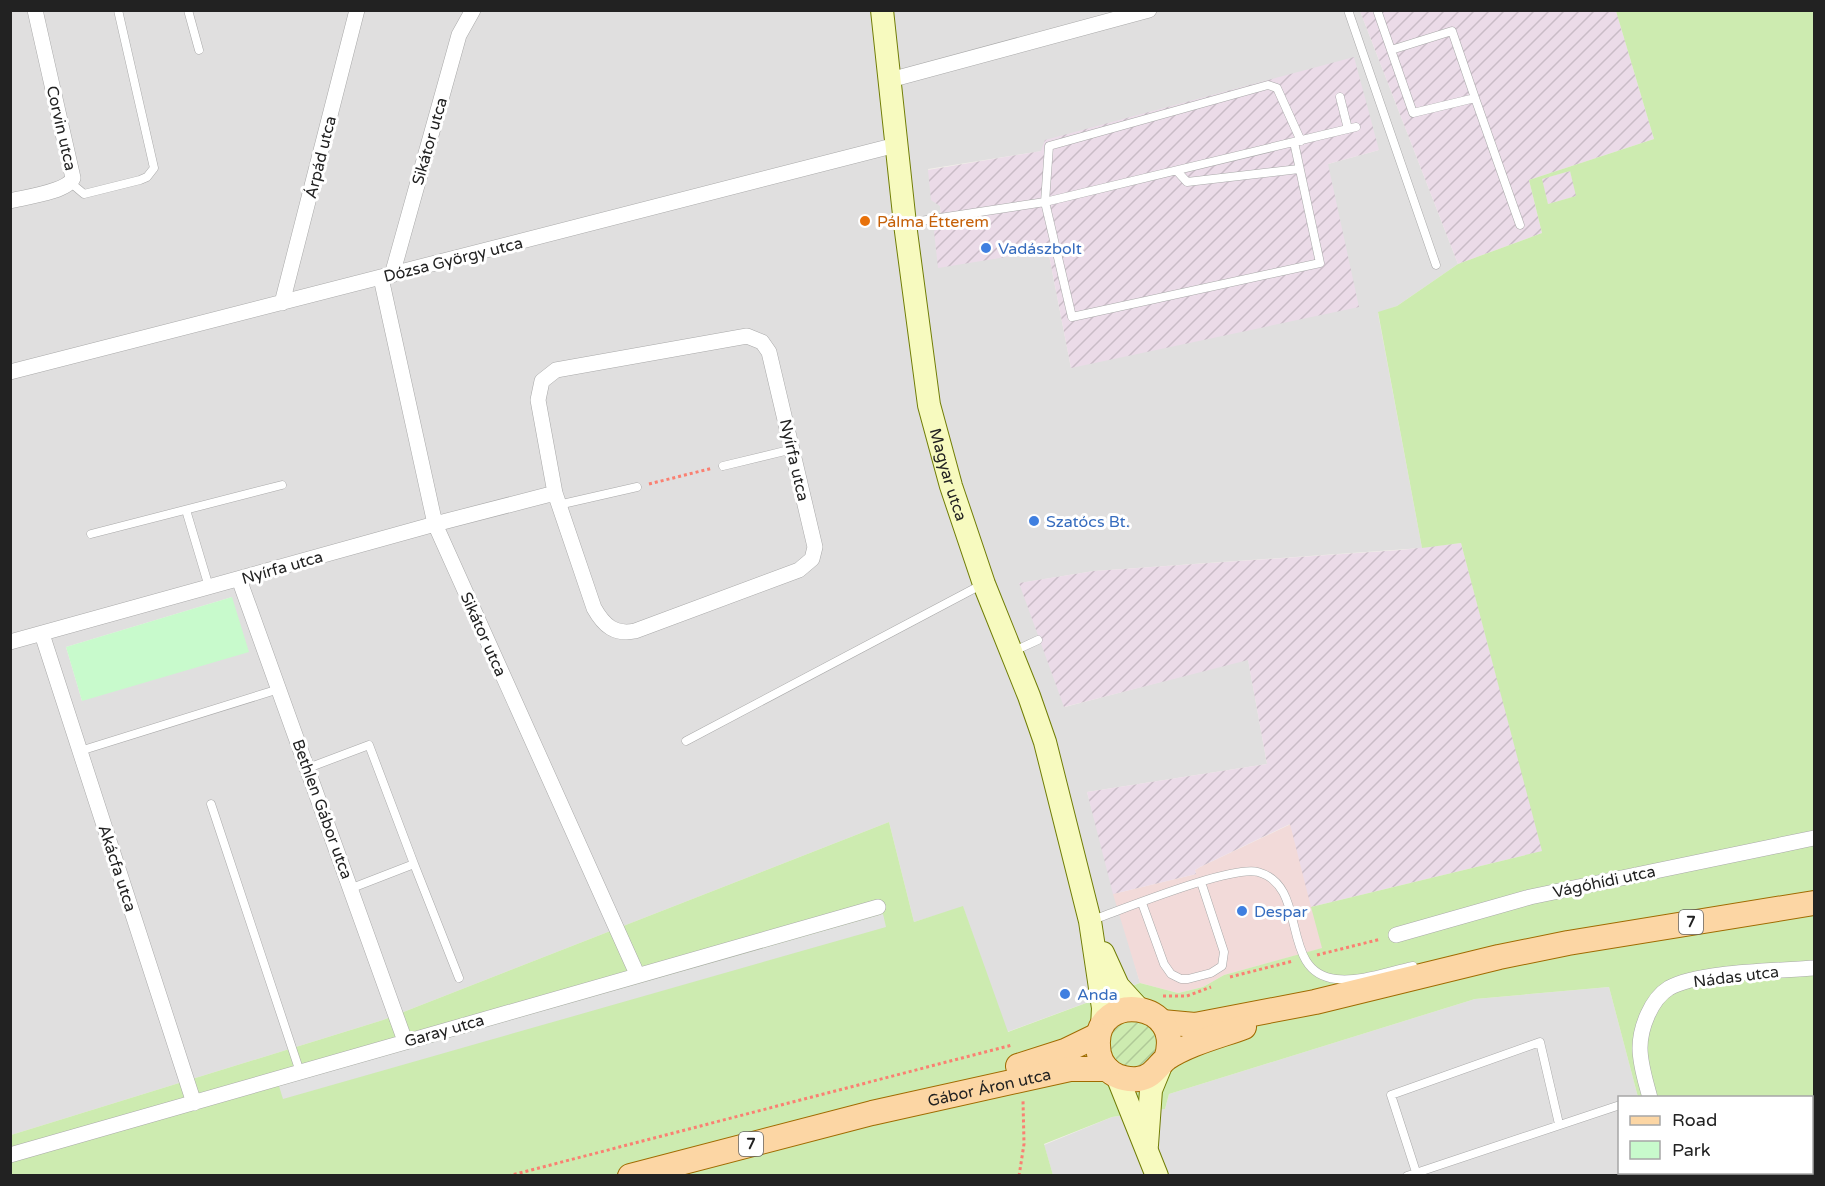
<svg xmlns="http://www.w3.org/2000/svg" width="1825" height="1186" viewBox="0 0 1825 1186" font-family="'Varela Round',sans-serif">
<defs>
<pattern id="industrial-furrows" width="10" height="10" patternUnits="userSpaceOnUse" patternTransform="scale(1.5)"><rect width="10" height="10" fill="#ebdbe8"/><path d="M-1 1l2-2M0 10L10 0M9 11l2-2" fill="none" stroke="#c9bcc7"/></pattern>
<pattern id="garden-furrows" width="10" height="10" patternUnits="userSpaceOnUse" patternTransform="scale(1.5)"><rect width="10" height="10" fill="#cdebb0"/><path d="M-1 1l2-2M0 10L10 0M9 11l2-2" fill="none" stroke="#b0c997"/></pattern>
</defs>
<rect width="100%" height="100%" fill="#f2efe9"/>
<path fill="#e0dfdf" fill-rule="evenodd" d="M11 11H1360L1458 264 1397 306 1378 313 1422 548 1094 571 1020 583 1065 707 1248 659 1267 764 1087 792 1140 983 1007 1032 963 907 914 922 889 822 383 1020 11 1135ZM1379 150 1328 164 1071 368 1048 250 938 267 942 227 940 206 928 169 1042 151ZM232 597 82 701 66 647Z
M1609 987 1638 1097 1620 1098V1172L1657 1173 1658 1175H1053L1044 1145 1112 1117 1165 1109 1169 1094 1475 999Z"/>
<path fill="#f2dad9" d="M1291 824 1323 948 1224 975 1203 987 1178 993 1140 983 1113 894 1196 874 1195 870 1200 867Z"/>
<path fill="url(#industrial-furrows)" d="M1360 11H1616L1654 139 1529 180 1542 233 1458 264Z
M1354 57 1379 150 1328 164 1359 307 1071 368 1048 250 938 268 934 231 942 227 940 206 931 200 928 170 1041 151 1045 140Z
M1570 171 1577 196 1548 204 1541 179Z
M1461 543 1543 851 1311 907 1290 824 1200 867 1195 870 1196 874 1113 894 1087 792 1267 764 1248 660 1064 707 1019 583 1094 571 1401 550Z"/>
<path fill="#cdebb0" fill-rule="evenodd" d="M1616 11H1814V1175H1658L1657 1173 1812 1172V1098L1638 1097 1609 987 1475 999 1169 1094 1165 1109 1112 1117 1044 1144 1053 1175 11 1176V1135L383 1020 889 822 914 922 963 906 1008 1032 1140 983 1178 993 1203 987 1224 975 1322 948 1311 907 1542 851 1461 543 1422 548 1378 312 1397 306 1458 264 1542 233 1529 180 1654 139ZM1570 171 1576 196 1548 204 1542 179Z"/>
<path fill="#c8facc" d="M232 597 249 652 82 701 66 647Z"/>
<path fill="url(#garden-furrows)" d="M1110 1044a23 23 0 1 1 46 0a23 23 0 1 1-46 0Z"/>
<path fill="#e2e2e2" d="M883 914 886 927 283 1099 279 1086Z"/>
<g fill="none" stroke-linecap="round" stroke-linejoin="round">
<g stroke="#a9a9a9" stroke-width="9">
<path id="lane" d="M188 10 199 50
M1348 10 1436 265
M1377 10 1391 50
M1452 31 1475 98 1413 113 1391 50Z
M1340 97 1348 129
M1475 98 1520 225
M1294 142 1320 263 1072 317 1045 202 1049 146 1268 85 1277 88 1301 141
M1177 171 1187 182 1299 169
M71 183 84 194 140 180 147 177 154 168 118 10
M907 223 1045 202 1356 127
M723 466 793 449
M558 505 637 487
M186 510 209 587
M91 534 282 485
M1014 651 1038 640
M686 741 981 585
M80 751 279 689
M308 768 369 745 414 864
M211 804 300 1072
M352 888 414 864 459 978
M1142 903 1164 964 1171 974 1181 979H1188L1211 973 1222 966 1224 952 1201 882
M1092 920C1124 909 1231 865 1258 872 1310 886 1278 973 1336 979 1360 982 1389 971 1413 966
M1416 1172 1391 1095 1540 1042 1559 1124
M1407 1176 1620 1105"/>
</g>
<g stroke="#a9a9a9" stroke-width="16">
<path id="street" d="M890 80 1149 10
M10 201C26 197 67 192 73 178L35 10
M392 275 459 35 473 10
M381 278 435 524 637 974
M282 303 357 10
M747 336 762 342 769 352 815 547 812 559 799 570 635 631C615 635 604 626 594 608L555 493 538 400 542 381 556 370Z
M10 372 896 145
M239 579 405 1041
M42 634 194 1103
M10 642 435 524 555 493
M1396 935 1530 897 1814 838
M1650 1098C1646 1082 1640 1065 1640 1048 1640 1028 1651 999 1669 988 1699 971 1778 971 1814 968
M10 1155 878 907
M1672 1172V1176"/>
</g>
<g stroke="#707d05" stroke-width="24">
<g id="secondary">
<path id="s1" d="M882 10 905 224 929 405 951 486 984 584 1029 696 1045 742 1090 921 1103 1008 1102 1026"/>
<path d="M1103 953 1118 986 1139 1009"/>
<path d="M1117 1076 1157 1176"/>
<path d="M1147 1145 1151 1090 1160 1068"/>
</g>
</g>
<g stroke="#a06b00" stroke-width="26">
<g id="primary">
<path d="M1162 1022 1195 1025 1315 1002 1499 957 1568 943 1814 903"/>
<path d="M1166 1059C1186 1000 1095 991 1098 1045 1098 1056 1103 1067 1112 1073 1119 1078 1130 1080 1138 1079 1153 1077 1157 1066 1167 1058 1190 1043 1220 1036 1244 1027"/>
<path d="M1018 1066 1065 1051 1098 1035"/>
<path id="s2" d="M630 1176 872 1113 1070 1069H1107"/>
</g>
</g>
<path stroke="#fa8072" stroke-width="3" stroke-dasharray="3 3" stroke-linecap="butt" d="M649 484 713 468
M1317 955 1381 939
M1230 977 1293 961
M1163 996H1187L1211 987
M508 1176 1012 1045
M1019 1176 1024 1144 1023 1100"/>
<use href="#lane" stroke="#fff" stroke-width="8"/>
<use href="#street" stroke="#fff" stroke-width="15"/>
<use href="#secondary" stroke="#f7fabf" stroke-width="22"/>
<use href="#primary" stroke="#fcd6a4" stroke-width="24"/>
</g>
<circle fill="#e8710a" stroke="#fff" stroke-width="2" cx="865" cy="221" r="6"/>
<g fill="#3f7fe0" stroke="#fff" stroke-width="2">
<circle cx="986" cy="248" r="6"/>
<circle cx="1034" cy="521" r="6"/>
<circle cx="1242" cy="911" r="6"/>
<circle cx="1065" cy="994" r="6"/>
</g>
<g text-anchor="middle" stroke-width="6" stroke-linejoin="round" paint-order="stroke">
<g fill="#fff" stroke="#646464" stroke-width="1.5">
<rect x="1679" y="910" width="24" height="24" rx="4.5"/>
<rect x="739" y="1132" width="24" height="24" rx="4.5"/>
</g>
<g font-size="15" font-weight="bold" fill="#222">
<text x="1691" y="927">7</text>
<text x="751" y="1149">7</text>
</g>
<g font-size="16" fill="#222" stroke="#fff">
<text transform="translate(62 128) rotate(77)" y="6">Corvin utca</text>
<text transform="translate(429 141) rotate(-74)" y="6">Sikátor utca</text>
<text transform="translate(320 157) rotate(-76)" y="6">Árpád utca</text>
<text transform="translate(453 259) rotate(-14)" y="6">Dózsa György utca</text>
<text transform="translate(795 460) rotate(77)" y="6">Nyírfa utca</text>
<text dy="6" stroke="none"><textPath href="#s1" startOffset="470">Magyar utca</textPath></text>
<text transform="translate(282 567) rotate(-16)" y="6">Nyírfa utca</text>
<text transform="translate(484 634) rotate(66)" y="6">Sikátor utca</text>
<text transform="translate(323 809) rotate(70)" y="6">Bethlen Gábor utca</text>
<text transform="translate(118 868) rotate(72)" y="6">Akácfa utca</text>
<text transform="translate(1604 881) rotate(-12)" y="6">Vágóhídi utca</text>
<text transform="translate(1736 976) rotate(-7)" y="6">Nádas utca</text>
<text transform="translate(444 1030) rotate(-16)" y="6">Garay utca</text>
<text dy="6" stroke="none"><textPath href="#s2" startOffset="370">Gábor Áron utca</textPath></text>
</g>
<g font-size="16" fill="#c56008" stroke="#fff" text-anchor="start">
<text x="877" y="227">Pálma Étterem</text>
</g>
<g font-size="16" fill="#366cbe" stroke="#fff" text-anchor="start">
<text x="998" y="254">Vadászbolt</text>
<text x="1046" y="527">Szatócs Bt.</text>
<text x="1254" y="917">Despar</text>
<text x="1077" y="1000">Anda</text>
</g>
</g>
<rect width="1825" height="1186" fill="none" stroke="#222222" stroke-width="24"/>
<rect x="1618" y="1096" width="195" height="78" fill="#ffffff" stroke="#a7a7a7" stroke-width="1.5"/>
<rect x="1630" y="1116" width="30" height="9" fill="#fcd6a4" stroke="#a7a7a7" stroke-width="1.5"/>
<text x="1672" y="1126" font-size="18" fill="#222222">Road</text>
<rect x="1630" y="1141" width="30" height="18" fill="#c8facc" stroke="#a7a7a7" stroke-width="1.5"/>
<text x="1672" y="1156" font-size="18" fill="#222222">Park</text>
</svg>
